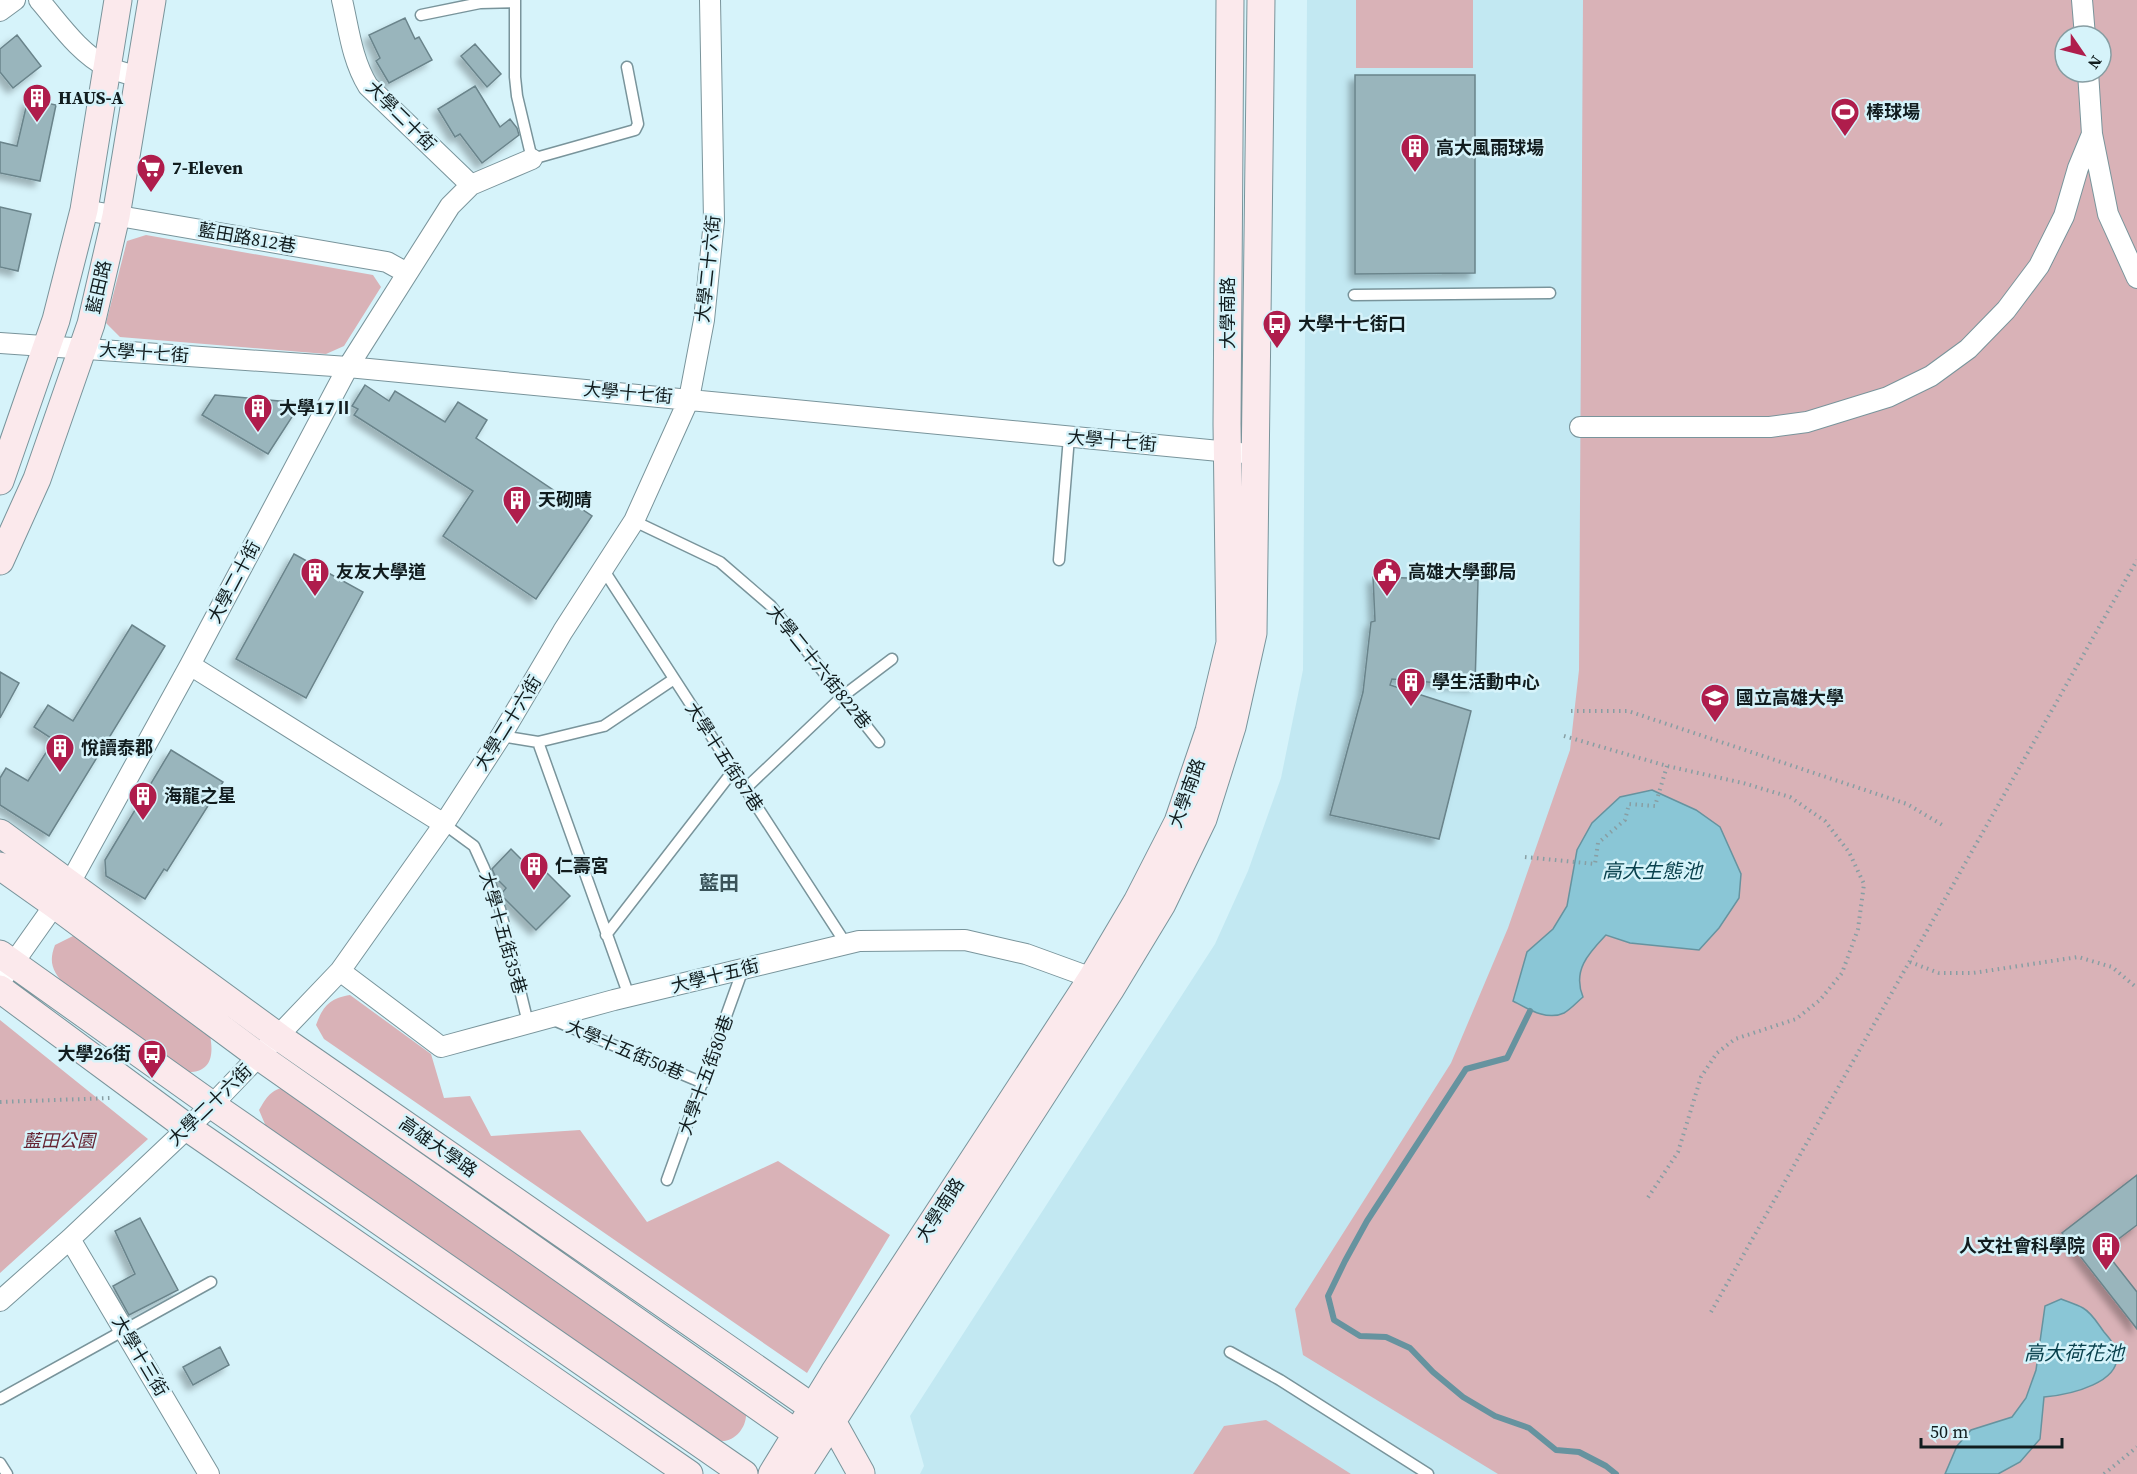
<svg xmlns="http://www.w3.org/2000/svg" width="2137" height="1474" viewBox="0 0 2137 1474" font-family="'Source Serif 4','Noto Sans TC',serif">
<defs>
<filter id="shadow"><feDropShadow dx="-5.5" dy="5.5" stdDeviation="3" flood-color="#0004"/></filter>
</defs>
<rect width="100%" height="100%" fill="#d6f3fa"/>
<path fill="#c2e8f2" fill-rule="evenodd" d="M1307 0H2137V1474H920L924 1466 910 1416 1215 944 1248 871 1281 778 1303 670ZM2065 36H2101V72H2065Z"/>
<path fill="#d9b2b7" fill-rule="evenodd" d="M1356 0H1473V68H1356Z
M1583 0H2137V1474H1498L1303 1355 1295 1309 1451 1063 1508 928 1570 750 1579 670ZM2065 36H2101V72H2065Z
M146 235 373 275 381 287 344 346 326 354 120 337 106 323 127 241Z
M73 936 92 945 210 1035C214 1056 211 1073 186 1072L66 986C53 972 48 963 55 945Z
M350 995 431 1054 444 1098 470 1096 491 1136 580 1130 647 1222 778 1161 890 1235 807 1373 324 1039 316 1025C323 1006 330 998 350 995Z
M0 1020 148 1139 0 1273Z
M286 1087 746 1413C747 1426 736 1441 722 1441 718 1441 712 1438 707 1437L267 1129 259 1110C267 1097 270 1090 286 1087Z
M1266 1420 1351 1474H1193L1224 1426Z"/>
<path fill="#8ac6d6" stroke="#66939f" stroke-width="1.5" d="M1652 790 1696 810 1720 827 1741 874 1739 898 1719 928 1699 950 1630 943 1606 935C1589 953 1572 970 1583 997 1577 1002 1571 1009 1564 1013 1547 1021 1528 1009 1513 1001L1527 952 1553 929 1567 906 1577 850 1592 823 1620 797Z
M2061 1299C2068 1302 2076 1304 2083 1308 2092 1313 2098 1324 2104 1332 2108 1337 2113 1342 2115 1348 2128 1383 2067 1395 2044 1397L2040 1439 2020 1462 1998 1474H1945L1957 1446 1971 1430 2012 1417 2026 1398 2036 1370 2045 1306Z"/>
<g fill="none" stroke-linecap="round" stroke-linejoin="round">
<path stroke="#66939f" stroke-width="6" d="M1530 1011 1507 1058 1466 1069 1367 1221 1345 1261 1328 1296 1334 1320 1360 1336 1386 1337 1410 1348 1433 1372 1463 1397 1495 1416 1529 1428 1556 1450 1579 1452 1606 1466 1616 1474"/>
</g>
<path fill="#99b5bc" stroke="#6a848b" stroke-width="1.5" filter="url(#shadow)" d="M405 18 415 39 419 37 432 60 389 83 376 61 380 58 369 35Z
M17 35 41 66 13 88 0 72V49Z
M475 44 501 74 487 87 461 56Z
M1355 75H1475V273L1355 274Z
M475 86 500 127 510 119 517 128 519 135 482 163 460 134 455 137 438 109Z
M28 99 56 105 40 181 0 173V142L17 146Z
M0 207 31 214 18 271 0 267Z
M365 385 389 401 395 391 445 422 458 402 487 420 476 438 592 516 536 599 443 536 473 491 354 415 358 409 352 406Z
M215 395 301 403 268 454 202 415Z
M294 554 363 592 306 698 236 659Z
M1373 577 1478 580 1475 686 1392 679 1390 685 1471 711 1439 839 1330 815 1363 692 1371 622 1375 621Z
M132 625 165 646 49 836 0 805V778L6 768 28 781 54 740 34 727 48 705 73 721Z
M0 672 19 683 0 718Z
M171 750 223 782 167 871 164 869 145 899 106 876 105 860Z
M511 849 529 867 535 861 570 896 536 930 504 898 502 893 506 888 496 878 492 869Z
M2137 1175V1225L2104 1250 2137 1292V1329L2062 1233Z
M140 1218 178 1290 129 1315 113 1286 135 1274 115 1231Z
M220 1347 229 1365 193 1385 183 1367Z"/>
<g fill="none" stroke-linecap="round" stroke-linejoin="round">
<g stroke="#79949b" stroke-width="13">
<path id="lane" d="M515 0V77L517 96 532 159 635 130 638 124 627 67
M421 15 480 3 515 2
M1354 295 1550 293
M634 521 720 562 771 606 879 742
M1059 560 1069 437
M603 569 846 944
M501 736 538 742 604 726 674 679
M538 742 629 996
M745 789 843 696 892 659
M444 824 474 846 484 868 500 909 528 1023
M606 935 733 771
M551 1019 703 1083
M667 1180 743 969
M1230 1352 1280 1380 1428 1474
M0 1399 211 1282
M0 1463 7 1474"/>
</g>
<g stroke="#79949b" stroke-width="22">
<path id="street" d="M39 0C59 23 79 53 107 67 117 71 128 74 139 77
M342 0C349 30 352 60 368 86L471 185
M2082 0 2085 36
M0 11 15 0
M2088 72 2092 134 2108 214 2137 278
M84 210 387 262 407 273
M0 343 348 367 1240 453
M1580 427H1770L1807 422 1888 397 1931 376 1968 349 2006 310 2039 266 2064 216 2078 168 2092 134
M190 665 444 824
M340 971 441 1047 614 1000 859 941 965 940 1026 954 1092 978 1103 986
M0 982 70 883 190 665 348 367 450 206 471 185 532 159
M70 1239 209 1474
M0 1301 70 1239 212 1105 340 971 444 824 501 736 563 631 634 521 689 399 704 320 714 221 710 0"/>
</g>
<g stroke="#79949b" stroke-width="29">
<path id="secondary" d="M0 481 56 320 84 210 118 0
M0 561 37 479 91 324 116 216 152 0
M0 833 279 1037 832 1421 861 1473
M0 866 55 905 260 1057 810 1443
M0 954 212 1105 744 1474
M0 989 188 1128 689 1474
M772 1474 834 1373 1092 978 1137 902 1178 822 1209 731 1230 643 1227 424 1230 0
M798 1474 1110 990 1162 904 1203 819 1232 727 1253 633 1261 0"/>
</g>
<path stroke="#889ea3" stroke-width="4" stroke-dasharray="1.5 4.5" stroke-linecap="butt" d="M1571 711H1628L1907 804 1944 826
M1564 736 1667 766 1743 783 1790 797 1825 821 1849 852 1864 884 1858 929 1842 973 1820 1000 1796 1019 1735 1039 1717 1053 1701 1077 1678 1152 1647 1199
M1525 857 1595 864 1598 843 1625 820 1629 804 1655 806 1667 766
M1910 962 1939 973H1973L2078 957 2112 967 2137 988
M0 1102 111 1098
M1711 1312 2137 560
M2104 1474 2137 1447"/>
<use href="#lane" stroke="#fff" stroke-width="10"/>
<use href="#street" stroke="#fff" stroke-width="20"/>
<use href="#secondary" stroke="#fbe9ec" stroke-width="27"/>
</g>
<defs>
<g id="building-pin" transform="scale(1.5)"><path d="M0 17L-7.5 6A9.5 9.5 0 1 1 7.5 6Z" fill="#af1d4c" stroke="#d6f3fa"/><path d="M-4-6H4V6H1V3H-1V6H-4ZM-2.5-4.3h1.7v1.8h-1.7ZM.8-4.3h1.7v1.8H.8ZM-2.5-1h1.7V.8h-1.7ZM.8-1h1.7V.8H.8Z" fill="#fff"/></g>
<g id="stadium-pin" transform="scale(1.5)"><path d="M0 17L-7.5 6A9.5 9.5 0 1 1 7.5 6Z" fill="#af1d4c" stroke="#d6f3fa"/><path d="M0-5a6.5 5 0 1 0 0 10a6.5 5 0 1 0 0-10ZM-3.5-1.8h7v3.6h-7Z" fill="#fff"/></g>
<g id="supermarket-pin" transform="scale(1.5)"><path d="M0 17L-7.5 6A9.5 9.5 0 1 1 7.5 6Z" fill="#af1d4c" stroke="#d6f3fa"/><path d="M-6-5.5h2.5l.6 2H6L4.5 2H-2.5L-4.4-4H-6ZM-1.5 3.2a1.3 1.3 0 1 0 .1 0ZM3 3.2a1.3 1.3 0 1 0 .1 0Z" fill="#fff"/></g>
<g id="bus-pin" transform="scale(1.5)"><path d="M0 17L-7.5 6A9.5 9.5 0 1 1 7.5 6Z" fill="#af1d4c" stroke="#d6f3fa"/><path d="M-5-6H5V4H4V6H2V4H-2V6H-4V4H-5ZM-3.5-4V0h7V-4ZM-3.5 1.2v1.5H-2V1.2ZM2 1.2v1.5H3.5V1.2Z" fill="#fff"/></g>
<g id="civic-pin" transform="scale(1.5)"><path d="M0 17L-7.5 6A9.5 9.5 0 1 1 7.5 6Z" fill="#af1d4c" stroke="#d6f3fa"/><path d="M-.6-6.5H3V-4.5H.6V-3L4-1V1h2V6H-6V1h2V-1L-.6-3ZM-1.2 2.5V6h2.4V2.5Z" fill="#fff"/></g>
<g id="university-pin" transform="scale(1.5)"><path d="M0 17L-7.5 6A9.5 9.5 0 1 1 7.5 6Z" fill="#af1d4c" stroke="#d6f3fa"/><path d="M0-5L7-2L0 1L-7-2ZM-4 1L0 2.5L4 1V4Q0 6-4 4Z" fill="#fff"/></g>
</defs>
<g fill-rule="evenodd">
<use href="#building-pin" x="37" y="98"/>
<use href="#stadium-pin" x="1845" y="112"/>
<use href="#building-pin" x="1415" y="148"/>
<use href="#supermarket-pin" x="151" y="168"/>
<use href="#bus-pin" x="1277" y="324"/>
<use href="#building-pin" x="258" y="408"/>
<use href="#building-pin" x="517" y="500"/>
<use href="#building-pin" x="315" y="572"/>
<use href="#civic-pin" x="1387" y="572"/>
<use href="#building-pin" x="1411" y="682"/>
<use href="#university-pin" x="1715" y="698"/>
<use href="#building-pin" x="60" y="748"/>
<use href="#building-pin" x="143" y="796"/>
<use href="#building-pin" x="534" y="866"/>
<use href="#bus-pin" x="152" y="1054"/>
<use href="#building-pin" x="2106" y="1246"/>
</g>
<g text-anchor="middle" stroke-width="5" stroke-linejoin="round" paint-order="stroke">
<g font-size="18" font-weight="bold" fill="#111c1e" stroke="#d6f3fa" text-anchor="start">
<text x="58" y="104">HAUS-A</text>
<text x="1866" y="118">棒球場</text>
<text x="1436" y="154">高大風雨球場</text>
<text x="172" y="174">7-Eleven</text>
<text x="1298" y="330">大學十七街口</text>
<text x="279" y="414">大學17Ⅱ</text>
<text x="538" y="506">天砌晴</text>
<text x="336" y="578">友友大學道</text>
<text x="1408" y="578">高雄大學郵局</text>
<text x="1432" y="688">學生活動中心</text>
<text x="1736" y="704">國立高雄大學</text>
<text x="81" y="754">悅讀泰郡</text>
<text x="164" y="802">海龍之星</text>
<text x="555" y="872">仁壽宮</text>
<text x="131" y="1060" text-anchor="end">大學26街</text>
<text x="2085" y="1252" text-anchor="end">人文社會科學院</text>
</g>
<g font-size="18" fill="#111c1e" stroke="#d6f3fa">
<text transform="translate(401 116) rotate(45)" y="6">大學二十街</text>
<text transform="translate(247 238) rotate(10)" y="6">藍田路812巷</text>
<text transform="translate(708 269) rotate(-84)" y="6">大學二十六街</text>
<text transform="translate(99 287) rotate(-77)" y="6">藍田路</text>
<text transform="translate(1228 313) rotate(-90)" y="6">大學南路</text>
<text transform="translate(144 353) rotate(4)" y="6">大學十七街</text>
<text transform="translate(628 393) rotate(5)" y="6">大學十七街</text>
<text transform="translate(1112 441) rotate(5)" y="6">大學十七街</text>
<text transform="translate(234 582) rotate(-62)" y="6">大學二十街</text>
<text transform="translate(819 667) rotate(51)" y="6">大學二十六街822巷</text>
<text transform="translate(508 723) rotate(-58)" y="6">大學二十六街</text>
<text transform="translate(724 757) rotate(57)" y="6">大學十五街87巷</text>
<text transform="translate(1187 793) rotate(-70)" y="6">大學南路</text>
<text transform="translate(503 933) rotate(74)" y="6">大學十五街35巷</text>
<text transform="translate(715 976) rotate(-14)" y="6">大學十五街</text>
<text transform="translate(625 1050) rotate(23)" y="6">大學十五街50巷</text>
<text transform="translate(706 1075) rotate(-70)" y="6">大學十五街80巷</text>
<text transform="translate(210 1105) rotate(-44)" y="6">大學二十六街</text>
<text transform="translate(438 1147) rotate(35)" y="6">高雄大學路</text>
<text transform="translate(940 1210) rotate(-57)" y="6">大學南路</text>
<text transform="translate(140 1356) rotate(59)" y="6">大學十三街</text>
</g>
<g font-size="18" font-style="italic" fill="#662433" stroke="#d6f3fa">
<text x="59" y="1147">藍田公園</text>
</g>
<g font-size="20" font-style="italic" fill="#09414d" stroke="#d6f3fa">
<text x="1652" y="878">高大生態池</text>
<text x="2074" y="1360">高大荷花池</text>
</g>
<g font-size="20" font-weight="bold" fill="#3b545a" stroke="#d6f3fa">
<text x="719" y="890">藍田</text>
</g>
</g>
<g transform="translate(2083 54) rotate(125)"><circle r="28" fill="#d6f3fa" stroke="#879da2" stroke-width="1.5"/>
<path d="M0-4.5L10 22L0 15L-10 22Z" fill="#af1d4c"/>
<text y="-9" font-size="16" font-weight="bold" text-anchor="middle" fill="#111c1e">N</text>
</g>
<path d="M1921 1438v9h141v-9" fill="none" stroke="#111c1e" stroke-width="3"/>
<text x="1930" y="1438" font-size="18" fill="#111c1e" stroke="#d6f3fa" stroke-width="4.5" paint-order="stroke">50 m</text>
</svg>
